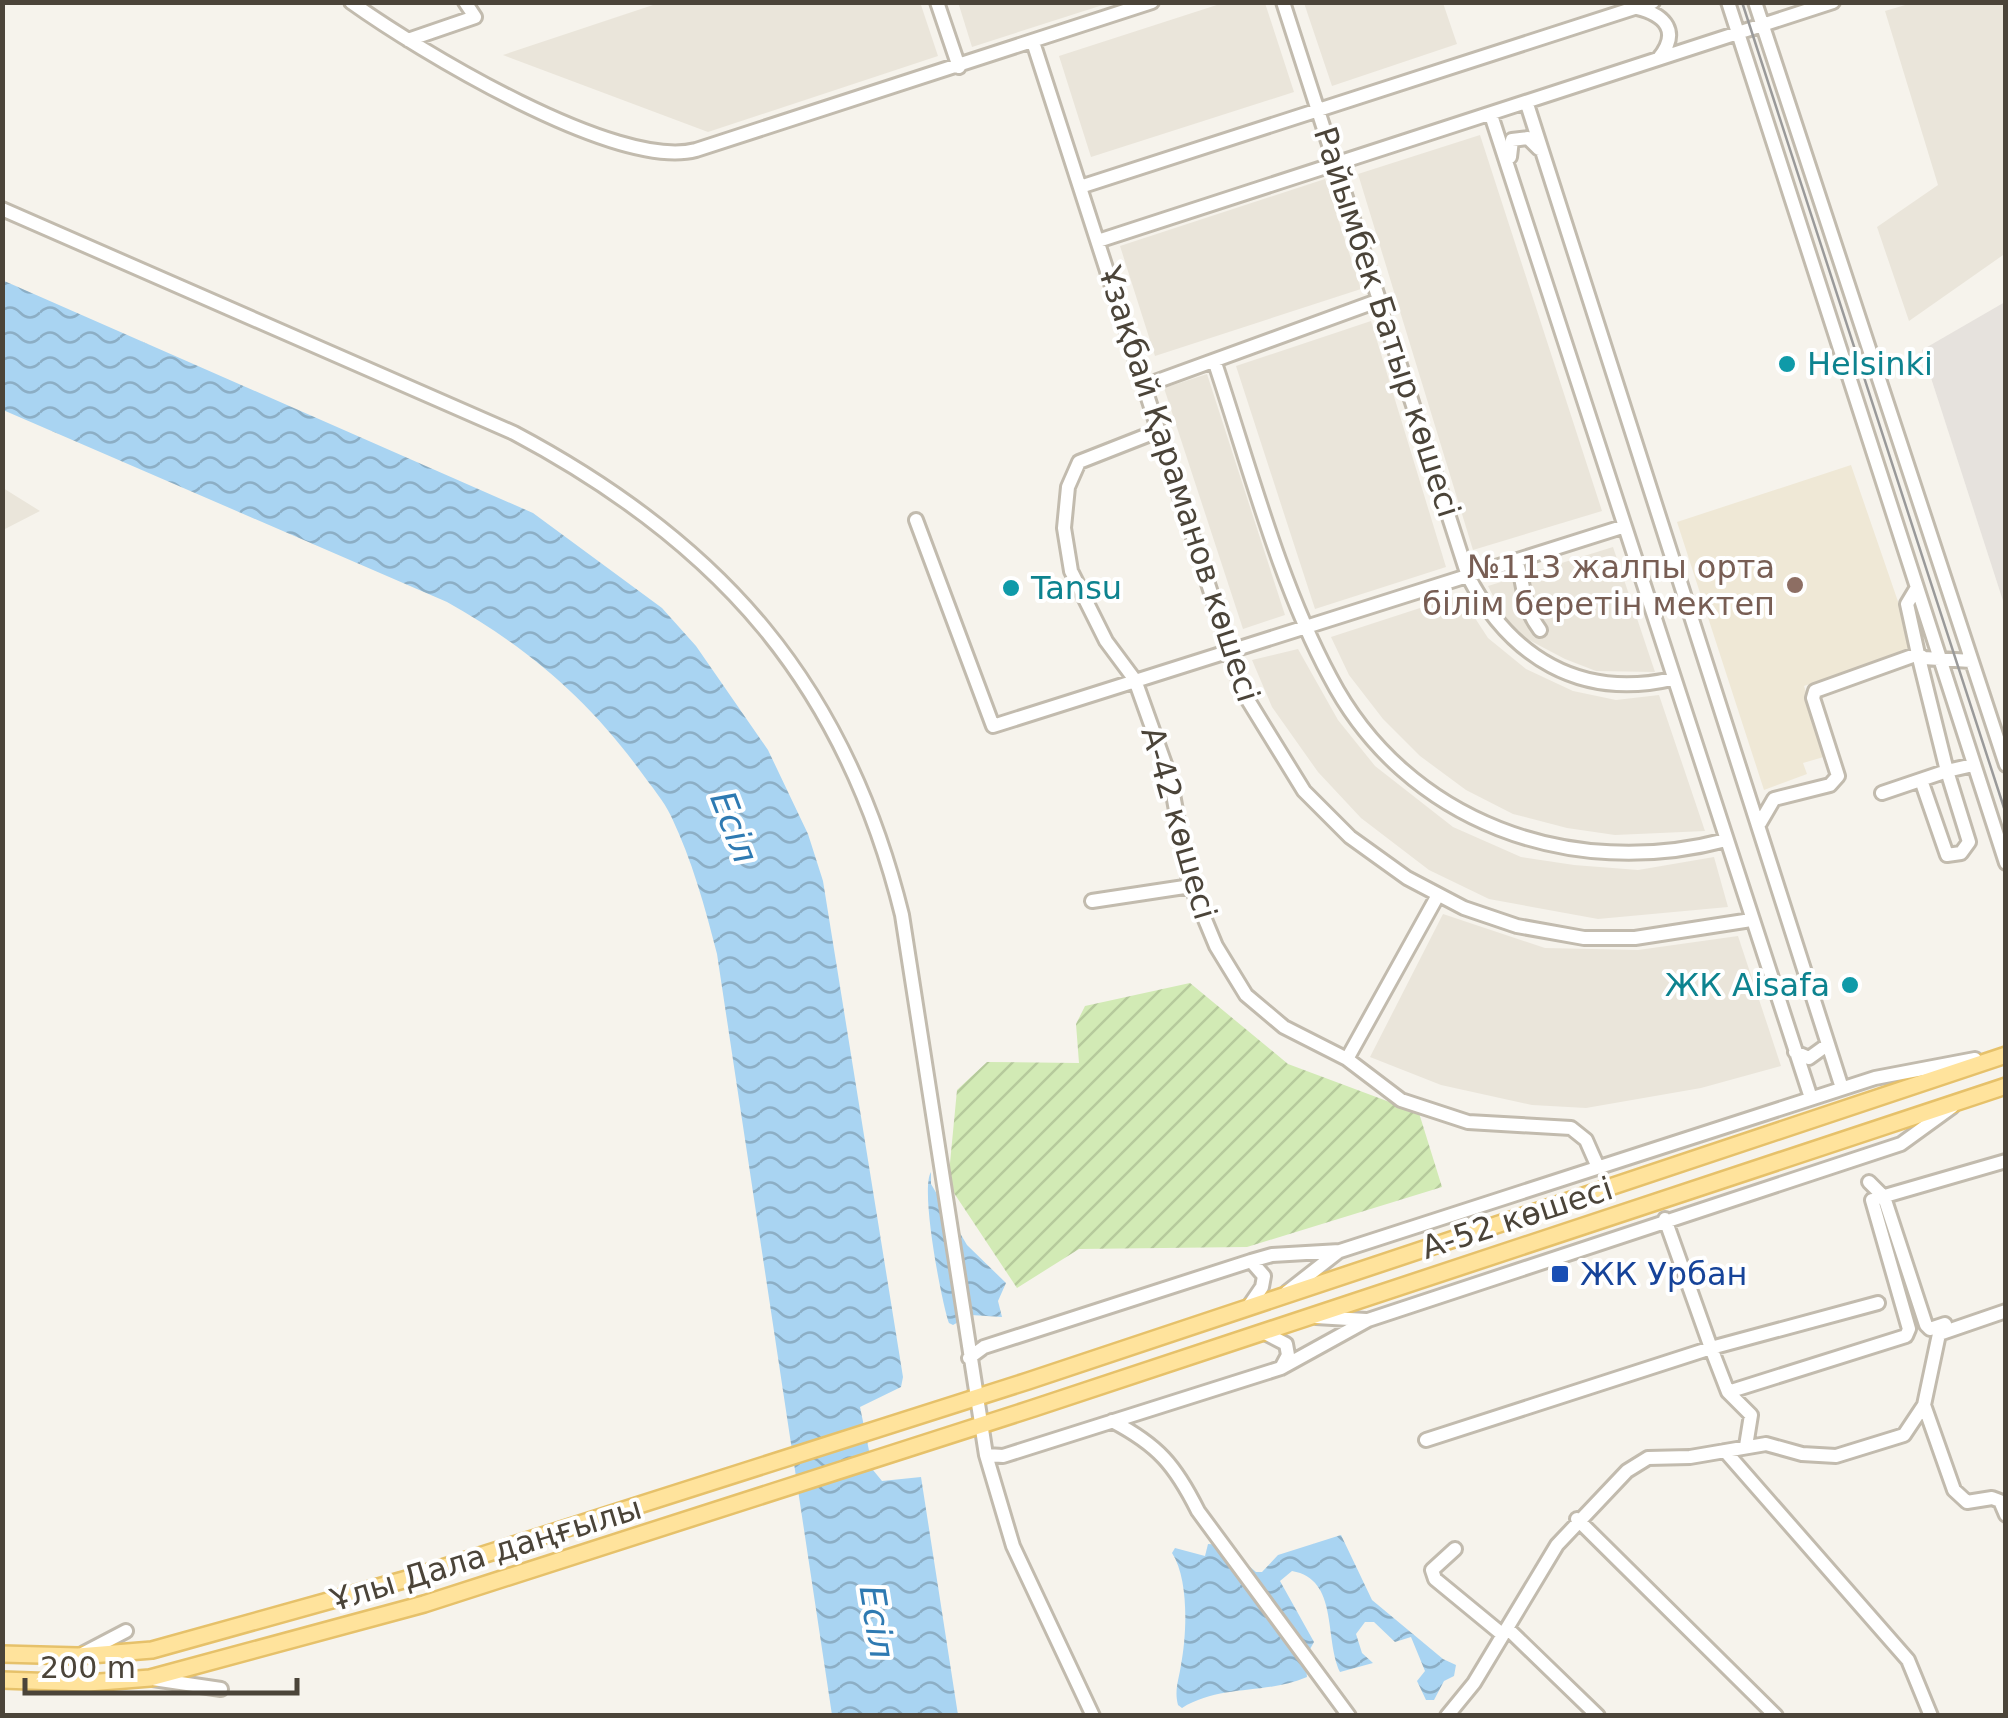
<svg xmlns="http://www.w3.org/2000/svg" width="2008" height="1718" viewBox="0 0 2008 1718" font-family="'DejaVu Sans',sans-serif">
<defs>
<pattern id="garden-furrows" width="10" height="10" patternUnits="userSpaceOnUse" patternTransform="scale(2.5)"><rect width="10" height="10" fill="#d2eab5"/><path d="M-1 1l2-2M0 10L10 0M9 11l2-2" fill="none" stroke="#b6ca9c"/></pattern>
<pattern id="water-waves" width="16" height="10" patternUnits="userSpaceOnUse" patternTransform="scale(2.5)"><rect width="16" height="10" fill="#a9d4f2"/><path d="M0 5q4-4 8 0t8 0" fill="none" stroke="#8caec5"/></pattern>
</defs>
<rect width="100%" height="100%" fill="#f6f3ec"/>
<path fill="#eae5da" d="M920 2 938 56 708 132 503 55 659 3Z
M958 2H1109V3L972 47Z
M1223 3H1265L1294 92 1091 157 1059 56Z
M1304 3H1443L1457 44 1332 86Z
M1912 3H2005L2006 253 1909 321 1877 227 1938 185 1885 11Z
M1480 135 1602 511 1473 550 1358 174Z
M1325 179 1361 289 1155 356 1120 246Z
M1371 321 1446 567 1315 609 1236 366Z
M1207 374 1285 615 1243 629 1164 388Z
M2 488H3L40 511 3 530Z
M1613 547 1655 672 1596 671 1565 659 1527 639 1502 614 1488 586Z
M1460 595 1488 638 1526 669 1573 691 1616 700 1659 695 1705 831 1615 835 1567 828 1513 814 1466 790 1420 756 1383 719 1349 675 1331 637Z
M1298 649 1338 720 1375 766 1453 827 1521 857 1574 865 1638 870 1714 857 1728 907 1598 919 1489 899 1429 870 1361 818 1318 772 1272 707 1252 660Z
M1443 914 1545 948 1638 950 1738 936 1781 1066 1701 1088 1586 1108 1532 1105 1441 1085 1370 1057Z"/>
<path fill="#e6e2dd" d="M2005 302V607L1922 350Z"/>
<path fill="#efe8d6" d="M1851 465 1914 648 1804 686 1827 756 1803 763 1807 774 1764 790 1677 522Z"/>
<path fill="url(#garden-furrows)" d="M1190 983 1288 1064 1419 1113 1442 1187 1247 1247 1079 1249 1017 1288 948 1184 957 1090 987 1062 1079 1063 1076 1024 1085 1006Z"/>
<path fill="url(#water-waves)" d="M2 280 533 513 662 608 696 646 768 750 808 834 823 881 903 1377 901 1387 860 1407 873 1470 882 1481 921 1477 958 1715H832L717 954C705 907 692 860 671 816 664 801 651 786 641 772 588 699 526 646 447 602L3 410Z
M931 1172V1184L967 1245 1006 1283 998 1301 1002 1317 971 1315 953 1325 949 1323C941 1300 920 1189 931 1172Z
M1341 1535 1372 1600 1443 1659 1456 1665 1454 1676 1444 1681 1434 1700H1426L1417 1681 1425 1671 1411 1637 1395 1642 1374 1622H1365L1356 1634 1362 1653 1373 1663 1340 1672C1324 1638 1339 1579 1292 1571L1280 1581 1314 1642 1305 1658 1307 1677C1265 1695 1221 1684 1182 1708L1178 1705C1174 1690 1179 1679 1181 1665 1187 1633 1189 1579 1172 1553L1175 1548 1205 1556 1208 1544 1224 1545 1256 1572H1262L1278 1555Z"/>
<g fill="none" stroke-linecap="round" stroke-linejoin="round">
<g stroke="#c2bbae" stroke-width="18">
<path id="minor" d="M351 2C418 50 617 171 696 150L1152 2
M937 2 959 67
M1283 2 1468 576C1510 657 1580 700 1672 679
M1728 2 2006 863
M1755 2 2006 765
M1637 8C1666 15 1680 32 1659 58
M408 40 475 17 465 2
M1033 42 1243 692 1304 791 1350 837 1407 878 1464 908 1517 926 1584 938H1635L1751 920
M1527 104 1842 1088
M1491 115 1811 1098
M1510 157 1512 140 1528 138 1539 149
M1080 187 1653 2
M2 209 514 433C721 543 845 684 902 915L986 1455 1013 1546 1093 1716
M1098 241 1833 2
M1215 363C1249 465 1279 582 1330 677 1406 823 1572 881 1726 840
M1144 386 1380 300
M1158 431 1079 462 1068 487 1064 528 1071 571 1106 641 1135 680 1170 778 1189 881 1216 946 1246 995 1284 1027 1347 1059 1401 1100 1468 1122 1571 1128 1586 1140 1597 1165
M916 520 993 726 1622 527
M1516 561C1527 590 1520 603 1540 630
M1916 589 1907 604 1918 654 1924 658 1971 661
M1882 793 1947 771 1969 842 1961 853 1947 855 1921 780
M1760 823 1774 799 1830 785 1838 776 1813 698 1815 691 1918 654 1947 771 1973 765
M1092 901 1191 886
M1795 1052 1809 1058 1827 1045
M1347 1059 1438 895
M1869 1182 1884 1197 1926 1325 1930 1329 1945 1324
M1878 1198 2006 1161
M1287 1292 1338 1252
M1249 1306 1262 1287 1264 1276 1251 1261
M1316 1317 1366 1320
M1263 1332 1286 1344 1288 1355 1281 1368
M969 1358 984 1347 1251 1261 1272 1255 1340 1251 1875 1078 1975 1059
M1728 1392 1906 1336 1909 1329 1872 1200
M1924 1405 1954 1490 1967 1502 1992 1498 2000 1501 2006 1515
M1112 1421C1158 1445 1175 1465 1198 1511L1349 1716
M1426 1440 1711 1348 1665 1219
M1746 1446 1751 1415 1728 1392 1711 1348 1878 1303
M1725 1451 1908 1660 1931 1716
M986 1455 1003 1456 1281 1368 1368 1320 1901 1144 1952 1107
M1577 1519 1776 1716
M1455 1549 1432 1570 1435 1579 1503 1635
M1507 1628 1598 1716
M84 1653 126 1631
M153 1679 221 1689
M1447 1716 1474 1683 1557 1545 1627 1471 1648 1458 1690 1457 1766 1444 1802 1454 1836 1456 1904 1435 1924 1405 1939 1334 2006 1311"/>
</g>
<g stroke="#e6c16a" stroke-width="20">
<path id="major" d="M2 1654 78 1656 152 1650 407 1579 1028 1381 2006 1055
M2 1680 88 1683 150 1678 424 1604 1034 1408 2006 1086"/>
</g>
<use href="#minor" stroke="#fff" stroke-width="12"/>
<use href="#major" stroke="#ffe39c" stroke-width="15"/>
<path stroke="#9a9a9a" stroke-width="2.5" d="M1742 2 2006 814"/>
</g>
<g fill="#0f9aa8" stroke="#fff" stroke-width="4">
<circle cx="1787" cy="364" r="10"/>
<circle cx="1011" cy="588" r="10"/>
<circle cx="1850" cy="985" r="10"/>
</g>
<circle fill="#8d6e63" stroke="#fff" stroke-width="4" cx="1795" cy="585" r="10"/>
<rect fill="#1a4fb4" stroke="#fff" stroke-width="4" x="1550" y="1264" width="20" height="20" rx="5"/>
<g text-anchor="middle" stroke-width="8" stroke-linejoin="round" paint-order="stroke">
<g font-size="32" fill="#4b4439" stroke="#fff">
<text transform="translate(1387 322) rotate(72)" y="11">Райымбек Батыр көшесі</text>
<text transform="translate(1179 484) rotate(72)" y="11">Ұзақбай Қараманов көшесі</text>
<text transform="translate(1179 823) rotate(74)" y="11">А-42 көшесі</text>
<text transform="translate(1517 1218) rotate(-18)" y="11">А-52 көшесі</text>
<text transform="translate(486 1554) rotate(-17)" y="11">Ұлы Дала даңғылы</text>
</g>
<g font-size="32" fill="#0d838f" stroke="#fff" text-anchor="start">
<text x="1807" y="375">Helsinki</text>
<text x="1031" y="599">Tansu</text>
<text x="1830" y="996" text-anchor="end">ЖК Aisafa</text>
</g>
<g font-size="32" fill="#785e54" stroke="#fff" text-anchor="end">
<text x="1775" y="578">№113 жалпы орта<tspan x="1775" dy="37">білім беретін мектеп</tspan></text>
</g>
<g font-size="32" fill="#164399" stroke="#fff" text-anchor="start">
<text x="1580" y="1285">ЖК Урбан</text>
</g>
<g font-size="35" font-style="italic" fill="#2e7ab2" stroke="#fff">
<text transform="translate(734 827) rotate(69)" y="12">Есіл</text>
<text transform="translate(877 1622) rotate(81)" y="12">Есіл</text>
</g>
</g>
<rect width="2008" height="1718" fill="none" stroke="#4b4439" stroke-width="10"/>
<path d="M25 1678v15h272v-15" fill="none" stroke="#4b4439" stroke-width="5"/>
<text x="40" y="1678" font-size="30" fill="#4b4439" stroke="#ffffff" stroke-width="8" paint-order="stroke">200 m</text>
</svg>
